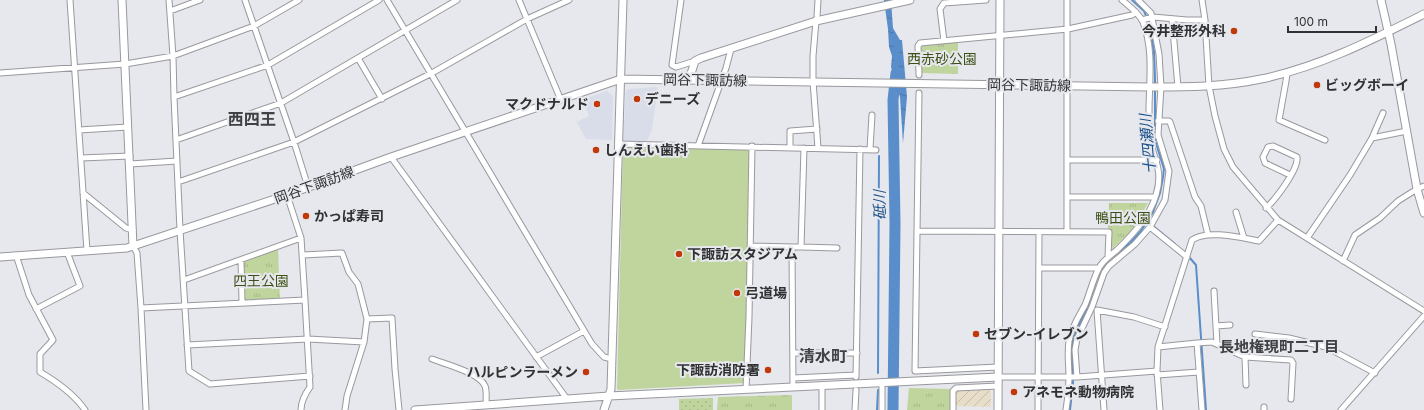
<svg xmlns="http://www.w3.org/2000/svg" width="1424" height="410" viewBox="0 0 1424 410" font-family="Inter,'Noto Sans JP',sans-serif">
<defs>
<pattern id="industrial-furrows" width="10" height="10" patternUnits="userSpaceOnUse"><rect width="10" height="10" fill="#e7ddc8"/><path d="M-1 1l2-2M0 10L10 0M9 11l2-2" fill="none" stroke="#c6beac"/></pattern>
<pattern id="grass-dots" width="8" height="8" patternUnits="userSpaceOnUse"><rect width="8" height="8" fill="#bfd59d"/><path d="M2 2h.1M6 6h.1" fill="none" stroke="#a4b788" stroke-width="1.8" stroke-linecap="round"/></pattern>
<pattern id="park-tufts" width="24" height="20" patternUnits="userSpaceOnUse"><rect width="24" height="20" fill="#bfd59d"/><path d="M3 7l-1-3M5 7V3M7 7l1-3M15 17l-1-3M17 17v-4M19 17l1-3" fill="none" stroke="#a4b788"/></pattern>
<pattern id="water-ripples" width="26" height="14" patternUnits="userSpaceOnUse"><rect width="26" height="14" fill="#5a8ecb"/><path d="M2 4q2-2 4 0t4 0M15 11q2-2 4 0t4 0" fill="none" stroke="#4b75a5"/></pattern>
</defs>
<rect width="100%" height="100%" fill="#e6e8ed"/>
<path fill="#d9dde9" d="M658 87 652 129 647 141H623L626 92 628 89Z
M607 91 613 96 612 140 586 139 577 122 589 116 583 99Z"/>
<path fill="url(#industrial-furrows)" d="M988 389 991 392V407L955 406V393L957 391Z"/>
<path fill="url(#grass-dots)" d="M713 398V410H679V399Z"/>
<path fill="url(#park-tufts)" d="M958 42V74L921 73 920 46Z
M1109 203H1148L1132 231 1107 253Z
M278 249 280 299 245 300 242 261Z
M909 388 950 389V410H907Z
M792 395V410H717L718 397Z"/>
<path fill="#bfd59d" d="M623 146 750 149 745 383 618 390 617 388Z"/>
<path fill="url(#water-ripples)" d="M884 0H891L893 28 900 40H902L907 97 903 143 900 97 891 67 892 56 889 47 888 29Z"/>
<g fill="none" stroke-linecap="round" stroke-linejoin="round">
<path stroke="#5a8ecb" stroke-width="2" d="M1147 221 1175 244
M1189 257 1196 265 1206 410
M878 373 879 156
M877 410 878 390
M1070 410 1073 384 1072 350 1073 339 1076 331 1087 308 1099 272 1108 260 1130 243 1141 231 1153 212 1160 193 1163 177 1164 169 1155 140V78L1154 52 1149 22 1144 11 1132 0"/>
<path stroke="#5a8ecb" stroke-width="11" d="M893 410 895 224 893 100 896 73"/>
<g stroke="#98999e" stroke-width="7">
<path id="street" d="M70 0 87 251
M169 0 173 56 174 97 180 230 189 371 210 384 310 376
M245 0 294 142 308 187
M387 0C456 114 524 229 592 344L604 357 612 359
M519 0 560 98
M681 0 672 65 676 67 695 61
M818 0 817 17 816 21 813 56V81L818 148
M1067 0V232
M1202 0 1205 20 1209 86 1215 116 1224 149 1233 167 1278 220 1424 311
M170 11 200 0
M1172 19 1178 87
M1142 20 1153 17 1187 20H1205
M944 41 940 9 944 3 986 0
M358 58 382 99
M0 73 125 64 173 56 254 26 299 0
M1287 73 1286 81 1279 120 1325 140
M919 75 918 46 920 43 1068 29 1132 15 1136 12
M919 93 915 371 998 367
M174 97 268 65 379 0
M1158 121H1169L1170 122 1195 197 1201 206 1208 235
M79 130 128 127
M1372 138 1383 113
M176 140 281 103 457 0
M618 144 876 150
M698 146 726 68 731 49
M790 148V131L817 129
M870 149 872 115
M391 157 567 399
M81 158 130 156
M1068 160H1157
M130 164 177 161
M178 182 294 142 432 73 527 19 569 0
M83 193 126 228 133 230
M1068 197H1155
M1266 208C1275 200 1299 169 1297 157L1273 146 1268 147 1263 157 1265 163 1290 175
M1236 212 1244 238
M1150 227 1187 257
M917 231 1109 232 1108 257
M1307 238 1350 175 1372 138 1407 131
M133 246 137 253 141 308 146 410
M750 246 792 247
M801 247 837 248
M16 255 29 295 53 340 40 354V372C57 382 74 394 85 410
M303 255 342 253 349 272 358 284 367 319 364 342 347 396 345 410
M241 260 242 302
M1343 261 1355 235 1380 218 1398 201 1417 189 1424 186
M1039 268H1099
M184 280 301 238
M1214 291 1217 344
M141 308 305 300 301 238 287 195
M36 309 80 286 67 252
M367 319 392 318 395 369 399 410
M1216 326 1230 325
M1255 334 1289 338 1326 347 1375 373
M1197 343 1212 342 1245 357 1291 360 1293 363 1291 399
M187 345 308 339 364 342
M1158 347 1197 343 1202 410
M793 353H857
M536 357 584 331
M1245 357 1246 385
M432 359C445 364 480 373 485 386 487 391 486 399 486 405
M1157 375 1199 372
M856 377 860 149
M998 377H1077L1157 371
M1077 377 1075 350 1077 339 1092 307 1104 273 1109 266 1135 244 1150 227 1165 200 1169 171 1158 135 1161 87 1159 54 1151 13 1138 0
M793 378 856 375
M793 386 792 247H801L804 148
M746 389 749 317 752 146
M301 410C301 401 305 394 310 387L305 300
M822 410V385
M855 410 856 390
M882 410V382
M953 410V391L956 388 998 386
M1038 410 1039 233
M1066 410C1068 399 1069 388 1069 377 1069 365 1067 353 1069 341 1071 328 1079 316 1085 305 1090 293 1093 279 1099 268 1103 260 1111 255 1118 249 1133 234 1150 216 1156 195 1164 169 1153 159 1149 136 1148 128 1149 120 1149 112 1149 82 1154 50 1143 22 1139 13 1129 6 1122 0
M1104 410 1097 310 1134 317 1165 327
M1160 410 1157 371 1158 347 1192 240C1207 229 1242 238 1259 241L1278 220
M1264 410V407
M1341 410 1424 316"/>
</g>
<g stroke="#98999e" stroke-width="9">
<path id="secondary" d="M122 0 133 246
M1381 0 1391 44 1417 189 1424 213
M689 80 695 61 701 58 816 21 910 0
M0 257 127 248 287 195 391 157 621 79 1149 87C1187 87 1224 87 1261 79 1319 67 1372 40 1424 14
M415 410 609 396 998 377
M604 410 611 389 623 0
M998 410 1000 0"/>
</g>
<use href="#street" stroke="#fff" stroke-width="5"/>
<use href="#secondary" stroke="#fff" stroke-width="7"/>
</g>
<g fill="#c1380a" stroke="#e6e8ed" stroke-width="1.5">
<circle cx="1234" cy="31" r="4"/>
<circle cx="1317" cy="85" r="4"/>
<circle cx="637" cy="99" r="4"/>
<circle cx="597" cy="104" r="4"/>
<circle cx="596" cy="150" r="4"/>
<circle cx="306" cy="216" r="4"/>
<circle cx="679" cy="254" r="4"/>
<circle cx="737" cy="293" r="4"/>
<circle cx="976" cy="334" r="4"/>
<circle cx="768" cy="370" r="4"/>
<circle cx="586" cy="372" r="4"/>
<circle cx="1014" cy="392" r="4"/>
</g>
<g text-anchor="middle" stroke-width="4" stroke-linejoin="round" paint-order="stroke">
<g font-size="14" font-weight="bold" fill="#303132" stroke="#e6e8ed" text-anchor="start">
<text x="1226" y="36" text-anchor="end">今井整形外科</text>
<text x="1325" y="90">ビッグボーイ</text>
<text x="645" y="104">デニーズ</text>
<text x="589" y="109" text-anchor="end">マクドナルド</text>
<text x="604" y="155">しんえい歯科</text>
<text x="314" y="221">かっぱ寿司</text>
<text x="687" y="259">下諏訪スタジアム</text>
<text x="745" y="298">弓道場</text>
<text x="984" y="339">セブン-イレブン</text>
<text x="760" y="375" text-anchor="end">下諏訪消防署</text>
<text x="578" y="377" text-anchor="end">ハルピンラーメン</text>
<text x="1022" y="397">アネモネ動物病院</text>
</g>
<g font-size="14" fill="#3e5018" stroke="#e6e8ed">
<text x="942" y="64">西赤砂公園</text>
<text x="1123" y="223">鴨田公園</text>
<text x="261" y="286">四王公園</text>
</g>
<g font-size="14" fill="#303132" stroke="#e6e8ed">
<text transform="translate(705 80) rotate(1)" y="5">岡谷下諏訪線</text>
<text transform="translate(1029 85) rotate(1)" y="5">岡谷下諏訪線</text>
<text transform="translate(314 185) rotate(-20)" y="5">岡谷下諏訪線</text>
</g>
<g font-size="15" font-style="italic" fill="#1b518a" stroke="#e6e8ed">
<text transform="translate(1148 144) rotate(-95)" y="5">十四瀬川</text>
<text transform="translate(880 205) rotate(-91)" y="5">砥川</text>
</g>
<g font-size="15" font-weight="bold" fill="#404145" stroke="#e6e8ed">
<text x="1279" y="352">長地権現町二丁目</text>
</g>
<g font-size="16" font-weight="bold" fill="#404145" stroke="#e6e8ed">
<text x="252" y="125">西四王</text>
<text x="823" y="362">清水町</text>
</g>
</g>
<path d="M1288 26v6h88v-6" fill="none" stroke="#303132" stroke-width="2"/>
<text x="1294" y="26" font-size="12" fill="#303132" stroke="#e6e8ed" stroke-width="3" paint-order="stroke">100 m</text>
</svg>
